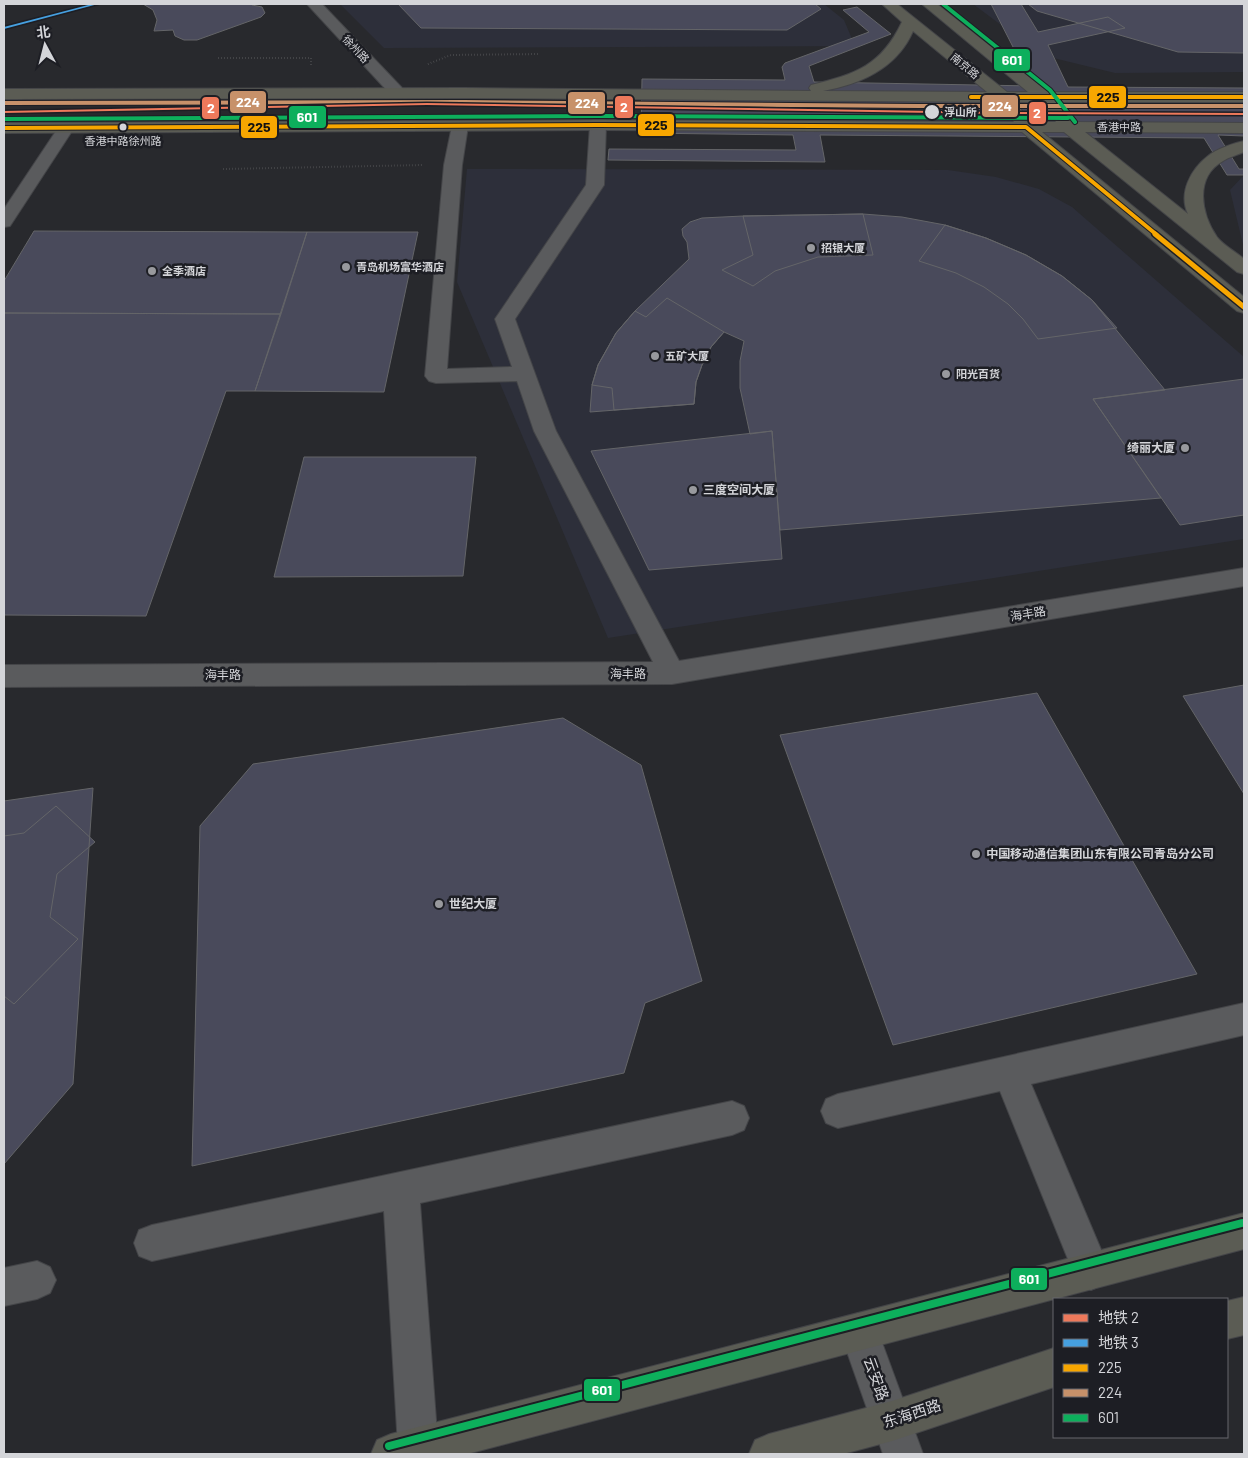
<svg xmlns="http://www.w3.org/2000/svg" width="1248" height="1458" viewBox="0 0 1248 1458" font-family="Barlow,'Noto Sans SC',sans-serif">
<rect width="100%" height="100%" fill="#28292d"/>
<path fill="#2d2f3a" d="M340 4H824L844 20 855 46 384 48Z
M973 4H1244V72L1115 73 1041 55Z
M467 169 948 170 996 177 1039 189 1072 207 1244 357V539L608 638 457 282Z
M1244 175V249L1230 190Z"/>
<path fill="#494a5b" stroke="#646568" d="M143 4H252V5L262 7 265 13 261 17 197 40H184L175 36 173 30 154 31 157 20 153 10Z
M398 4H815L821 9 787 30 421 28Z
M991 4H1021L1038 32 1108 17 1125 28 1048 45 1068 87 1244 88V136L1218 135 1239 169H1244V175H1227L1204 138 820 135 825 162 608 160 609 149 796 150 793 135 641 133 642 79 785 80 782 67 785 63 869 32 843 10 857 7 891 34 809 66 814 82 1033 86Z
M1028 4H1244V53L1178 52 1037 11Z
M863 214 902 217 945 225 986 238 1026 255 1062 276 1092 300 1165 390 1093 399 1161 498 780 530 772 431 750 434 740 388V361L744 341 724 332 711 347 702 365 696 382 694 404 590 412 592 385 598 365 616 333 635 311 689 259 687 242 683 236 682 229 690 222 702 218 743 216Z
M863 214 873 255 818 257 775 271 753 286 722 270 753 255 743 216Z
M945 225 986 238 1026 255 1062 276 1092 300 1117 328 1038 339 1023 319 1008 304 984 287 956 273 919 261Z
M34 231 307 232 281 314 4 313V281Z
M307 232H418L384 392 255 391Z
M667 298 724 332 711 347 702 365 696 382 694 404 614 410 612 388 592 385 598 365 616 333 635 311 646 317Z
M4 313 281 314 255 391H226L146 616 4 615Z
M1244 379V515L1180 525 1093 399Z
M772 431 782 559 649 570 591 451Z
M304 457H476L463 576 274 577Z
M1244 685V794L1183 696Z
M1037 693 1197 974 893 1045 780 735Z
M563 718 641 765 702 981 645 1003 624 1073 192 1166 200 826 253 764Z
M93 788 73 1084 4 1164V801Z
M56 806 95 842 57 874 50 917 78 939 14 1004 4 996V836L24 833Z"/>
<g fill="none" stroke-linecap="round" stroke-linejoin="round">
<g stroke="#444548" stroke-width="2">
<path id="minor" d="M307 4H322L404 90 406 93 404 96H392Z
M598 120 604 122 606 125 604 185 515 319 556 431 679 661 1244 568V586L672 684 4 687V665L653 662 534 431 517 381 436 383 429 381 425 376 444 165 452 126 454 123H466L468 126 462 165 447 369 512 367 495 319 586 185 590 125 592 122Z
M66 123 72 125 74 128 10 226 4 227V209L60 125Z
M1244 1003V1035L1031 1084 1110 1271 1104 1284 1091 1290 1078 1284 1000 1091 838 1128 826 1123 821 1111 826 1099 838 1094Z
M732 1101 744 1106 749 1118 744 1130 732 1135 420 1203 438 1447 435 1454H401L398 1447 384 1211 152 1261 139 1256 134 1243 139 1230 152 1225Z
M37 1261 50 1267 56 1280 50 1293 37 1299 4 1306V1268Z
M859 1313 873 1318 923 1454H883L840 1332 845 1318Z"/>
</g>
<g stroke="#444548" stroke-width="2">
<path id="major" d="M882 4H897L1007 92H1028L922 4H937L1048 92H1244V102H1056L1073 122 1244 123V133L1085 132 1188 214C1178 193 1191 169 1208 156 1216 149 1234 143 1244 141V152C1237 155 1229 157 1223 161 1194 177 1201 214 1217 237 1223 245 1236 252 1244 259V274L1237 272 1064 132H1042L1244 297V313L1237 311 1022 132 598 130 4 133V123L598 120 1014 122 998 102 464 98 4 99V89L464 88 811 91 809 88 811 85C856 74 881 66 902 22ZM913 31 987 92 823 91C861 84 897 68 913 31ZM1015 102H1039L1056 122H1031Z
M1244 1213V1249L467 1454H371L377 1440 391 1434Z
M1244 1297V1335L1227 1339V1301Z
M1054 1348V1387L892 1441 843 1454H749L755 1440 769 1434 892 1401Z"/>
</g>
<path stroke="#5d5e60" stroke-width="2" stroke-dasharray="0.5 2.5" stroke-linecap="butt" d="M218 58H311V66
M428 64 451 55 540 54
M223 169 423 165"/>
<use href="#minor" fill="#5a5b5d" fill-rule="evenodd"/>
<use href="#major" fill="#5b5c54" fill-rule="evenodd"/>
<g stroke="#1d1e24" stroke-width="6">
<path id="bus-1-far1" d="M971 97H1244
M4 128 598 125 1026 127 1157 235"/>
</g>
<g stroke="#1d1e24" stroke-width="8">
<path id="bus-1" d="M1155 234 1244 307"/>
</g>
<g stroke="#1d1e24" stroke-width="6">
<path id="bus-2" d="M4 103 464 102 918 106H1244"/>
</g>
<g stroke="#1d1e24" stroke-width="6">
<path id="bus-3-far1" d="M943 4 1050 90 1075 122
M4 119 598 116 1068 118"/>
</g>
<g stroke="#1d1e24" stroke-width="12">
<path id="bus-3" d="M389 1446 1242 1223"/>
</g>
<use href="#bus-1-far1" stroke="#f7a600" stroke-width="4"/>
<use href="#bus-1" stroke="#f7a600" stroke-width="5"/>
<use href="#bus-2" stroke="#c7916a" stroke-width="4"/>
<use href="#bus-3-far1" stroke="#0daf5c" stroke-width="4"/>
<use href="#bus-3" stroke="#0daf5c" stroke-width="8"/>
<g stroke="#1d1e24" stroke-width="3">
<path id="metro-1" d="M427 103 998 112 1244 113V115L998 114 427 105 4 113V111Z"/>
</g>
<g stroke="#1d1e24" stroke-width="3">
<path id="metro-2" d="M92 4H98L4 29V27Z"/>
</g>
<use href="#metro-1" fill="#ed795b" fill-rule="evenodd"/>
<use href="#metro-2" fill="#46a0e0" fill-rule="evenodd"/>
</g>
<g fill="#d4d5d9" stroke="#1d1e24" stroke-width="2">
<circle cx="932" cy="112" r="8"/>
<circle cx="123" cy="127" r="4.5"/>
</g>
<g fill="#98999d" stroke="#1d1e24" stroke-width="2">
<circle cx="811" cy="248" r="5"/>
<circle cx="346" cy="267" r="5"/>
<circle cx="152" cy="271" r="5"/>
<circle cx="655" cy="356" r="5"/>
<circle cx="946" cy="374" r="5"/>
<circle cx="1185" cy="448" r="5"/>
<circle cx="693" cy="490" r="5"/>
<circle cx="976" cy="854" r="5"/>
<circle cx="439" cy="904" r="5"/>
</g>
<g text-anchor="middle" stroke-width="5" stroke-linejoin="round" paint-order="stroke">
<g font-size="11" fill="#d4d5d9" stroke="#1d1e24">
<text transform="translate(356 49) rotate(47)" y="4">徐州路</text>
<text transform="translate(965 66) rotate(40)" y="4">南京路</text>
<text x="1119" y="131">香港中路</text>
</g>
<g font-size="11" font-weight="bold" fill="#d4d5d9" stroke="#1d1e24" text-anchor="start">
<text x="944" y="116">浮山所</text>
</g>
<g font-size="11" fill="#d4d5d9" stroke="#1d1e24">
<text x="123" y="145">香港中路徐州路</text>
</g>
<g font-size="11" font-weight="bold" fill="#d4d5d9" stroke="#1d1e24" text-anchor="start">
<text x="821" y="252">招银大厦</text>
<text x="356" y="271">青岛机场富华酒店</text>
<text x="162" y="275">全季酒店</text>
<text x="665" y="360">五矿大厦</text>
<text x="956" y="378">阳光百货</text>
</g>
<g font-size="12" font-weight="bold" fill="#d4d5d9" stroke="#1d1e24" text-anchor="start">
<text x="1175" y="452" text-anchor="end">绮丽大厦</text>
<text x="703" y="494">三度空间大厦</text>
<text x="986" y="858">中国移动通信集团山东有限公司青岛分公司</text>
<text x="449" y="908">世纪大厦</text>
</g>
<g font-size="12" fill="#d4d5d9" stroke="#1d1e24">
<text transform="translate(1028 614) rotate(-10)" y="4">海丰路</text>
<text x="628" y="678">海丰路</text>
<text x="223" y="679">海丰路</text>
</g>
<g font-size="15" fill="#d4d5d9" stroke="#1d1e24">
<text transform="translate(876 1379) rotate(70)" y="5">云安路</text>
<text transform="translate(912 1414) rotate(-18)" y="5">东海西路</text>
</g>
</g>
<g stroke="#1d1e24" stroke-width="2">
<rect x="993" y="48" width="38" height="24" rx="5" fill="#0daf5c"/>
<rect x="1088" y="85" width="39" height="24" rx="5" fill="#f7a600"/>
<rect x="229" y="90" width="38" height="24" rx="5" fill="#c7916a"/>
<rect x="567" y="91" width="39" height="24" rx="5" fill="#c7916a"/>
<rect x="981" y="94" width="38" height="24" rx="5" fill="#c7916a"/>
<rect x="614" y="95" width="20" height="24" rx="5" fill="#ed795b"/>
<rect x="201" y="96" width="19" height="24" rx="5" fill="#ed795b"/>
<rect x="1028" y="101" width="19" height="24" rx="5" fill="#ed795b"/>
<rect x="288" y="105" width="39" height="24" rx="5" fill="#0daf5c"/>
<rect x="637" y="113" width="38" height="24" rx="5" fill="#f7a600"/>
<rect x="240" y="115" width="38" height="24" rx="5" fill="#f7a600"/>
<rect x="1010" y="1267" width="38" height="24" rx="5" fill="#0daf5c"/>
<rect x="583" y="1378" width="38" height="24" rx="5" fill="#0daf5c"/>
</g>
<g font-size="14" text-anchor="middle" font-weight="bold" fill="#fff">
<text x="1012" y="65">601</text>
<text x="248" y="107">224</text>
<text x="587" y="108">224</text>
<text x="1000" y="111">224</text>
<text x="624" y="112">2</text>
<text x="211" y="113">2</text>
<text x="1037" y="118">2</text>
<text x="307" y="122">601</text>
<text x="1029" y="1284">601</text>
<text x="602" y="1395">601</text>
</g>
<g font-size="14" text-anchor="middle" font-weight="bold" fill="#111">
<text x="1108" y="102">225</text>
<text x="656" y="130">225</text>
<text x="259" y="132">225</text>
</g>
<rect width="1248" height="1458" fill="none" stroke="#d4d5d9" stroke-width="10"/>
<rect x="1053" y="1298" width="175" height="140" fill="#1d1e24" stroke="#66676c"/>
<rect x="1063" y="1314" width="25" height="8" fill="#ed795b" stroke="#66676c"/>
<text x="1098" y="1323" font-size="15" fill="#d4d5d9">地铁 2</text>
<rect x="1063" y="1339" width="25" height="8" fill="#46a0e0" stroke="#66676c"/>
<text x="1098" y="1348" font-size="15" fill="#d4d5d9">地铁 3</text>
<rect x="1063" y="1364" width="25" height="8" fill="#f7a600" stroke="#66676c"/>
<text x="1098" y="1373" font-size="15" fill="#d4d5d9">225</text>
<rect x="1063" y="1389" width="25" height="8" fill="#c7916a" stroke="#66676c"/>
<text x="1098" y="1398" font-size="15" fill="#d4d5d9">224</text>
<rect x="1063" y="1414" width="25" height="8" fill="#0daf5c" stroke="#66676c"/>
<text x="1098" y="1423" font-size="15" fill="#d4d5d9">601</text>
<g transform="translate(45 45) rotate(353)" stroke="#1d1e24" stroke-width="4" paint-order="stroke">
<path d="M0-4L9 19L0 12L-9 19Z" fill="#d4d5d9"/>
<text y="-8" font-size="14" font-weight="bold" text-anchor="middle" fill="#d4d5d9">北</text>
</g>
</svg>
